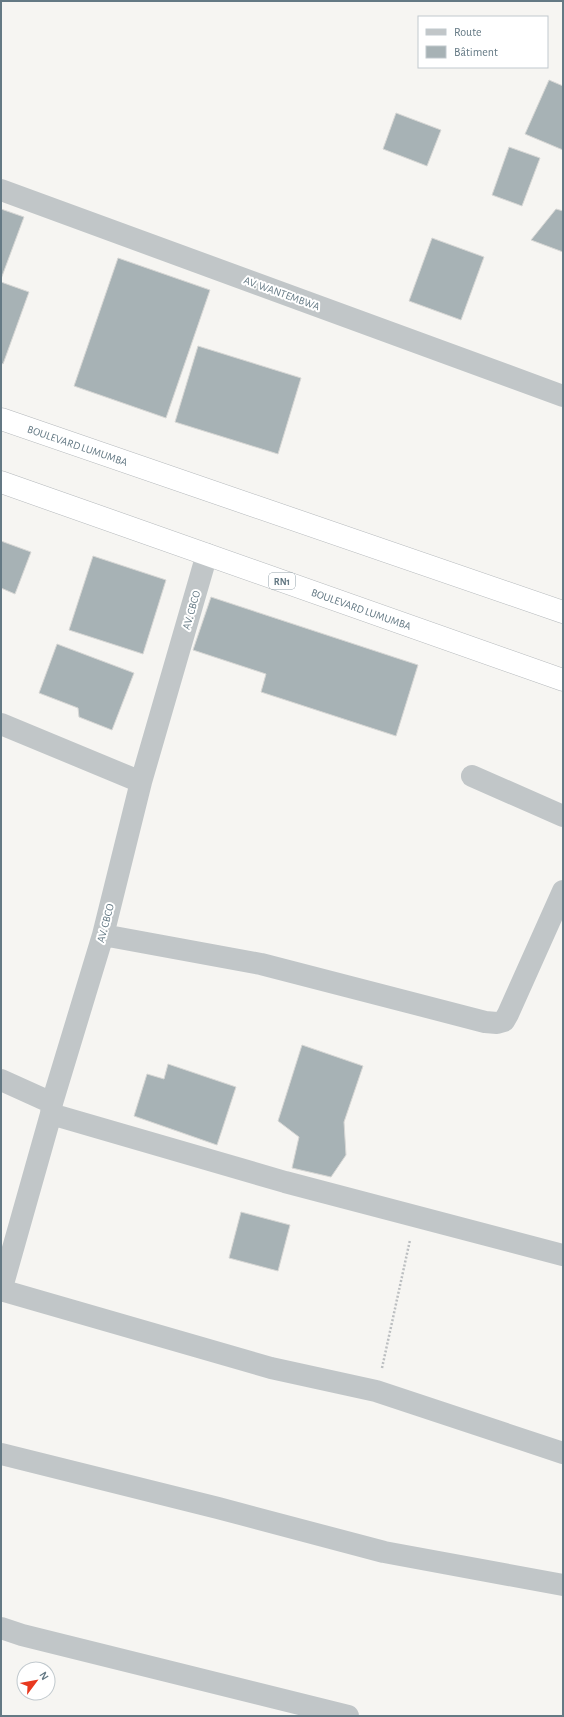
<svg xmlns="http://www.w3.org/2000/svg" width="564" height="1717" viewBox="0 0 564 1717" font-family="'Alegreya Sans',sans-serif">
<rect width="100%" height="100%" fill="#f6f5f2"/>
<path fill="#a7b2b5" stroke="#d7d7d5" d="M549 80 563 86V150L525 134Z
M396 113 441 130 427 166 383 149Z
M509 147 540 158 522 206 492 195Z
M1 209 24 217 1 279Z
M556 209 563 211V252L531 240Z
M432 238 484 257 461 320 409 301Z
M118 258 210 290 166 418 74 386Z
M1 282 29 292 3 364 1 363Z
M198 346 301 378 278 454 175 422Z
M1 541 31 552 15 594 1 588Z
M93 556 166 580 143 654 69 630Z
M211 597 418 665 396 736 261 692 266 674 193 650Z
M57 644 134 673 112 730 79 717 78 708 39 693Z
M302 1045 363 1066 344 1122 346 1155 331 1177 292 1168 299 1137 278 1121Z
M168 1064 236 1087 217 1145 134 1116 147 1074 164 1079Z
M241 1212 290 1225 278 1271 229 1258Z"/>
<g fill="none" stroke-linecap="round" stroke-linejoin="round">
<g stroke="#b4b8bb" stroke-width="23">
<g id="highway">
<path id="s1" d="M1 419 563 612"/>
<path id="s2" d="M1 482 563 680"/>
</g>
</g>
<path stroke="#bbbec0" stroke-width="2.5" stroke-dasharray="2 2" stroke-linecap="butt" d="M382 1368 410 1240"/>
<path stroke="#c1c6c8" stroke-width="22" d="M1 190 563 396
M1 724 141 782
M472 776 563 816
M103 935 261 964 485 1022 497 1023 504 1021 508 1014 563 891
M1 1080 52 1103
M51 1114 285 1182 563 1255
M1 1290 271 1368 376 1391 563 1453
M1 1291 51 1114 52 1103 103 935 141 782 207 554
M1 1454 218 1508 384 1552 563 1585
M1 1628 22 1635 348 1716"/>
<use href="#highway" stroke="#fff" stroke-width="22"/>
</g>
<g text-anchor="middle" stroke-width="4" stroke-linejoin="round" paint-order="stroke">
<rect fill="#fff" stroke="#92a1a9" stroke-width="1" x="269" y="573" width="26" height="16" rx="3"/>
<g font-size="10" font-weight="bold" fill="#647984">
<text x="282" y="585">RN1</text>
</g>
<g font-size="11" fill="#647984" stroke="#fff">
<text transform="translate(282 293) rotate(20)" y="4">AV. WANTEMBWA</text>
<text dy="4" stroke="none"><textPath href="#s1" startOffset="81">BOULEVARD LUMUMBA</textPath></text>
<text dy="4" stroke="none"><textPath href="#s2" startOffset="382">BOULEVARD LUMUMBA</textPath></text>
<text transform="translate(191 610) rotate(-74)" y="4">AV. CBCO</text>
<text transform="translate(105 923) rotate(-75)" y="4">AV. CBCO</text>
</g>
</g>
<rect width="564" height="1717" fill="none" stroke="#647984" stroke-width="4"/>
<rect x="418" y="16" width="130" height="52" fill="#ffffff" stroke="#c1c9ce"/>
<rect x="426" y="29" width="20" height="6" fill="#c1c6c8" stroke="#c1c9ce"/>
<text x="454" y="36" font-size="12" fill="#647984">Route</text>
<rect x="426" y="46" width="20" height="12" fill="#a7b2b5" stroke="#c1c9ce"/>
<text x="454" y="56" font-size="12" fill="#647984">Bâtiment</text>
<g transform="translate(36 1681) rotate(58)"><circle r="19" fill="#ffffff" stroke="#c1c9ce"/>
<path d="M0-3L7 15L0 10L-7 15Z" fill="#e8391f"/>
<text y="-6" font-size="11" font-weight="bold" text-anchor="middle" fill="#647984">N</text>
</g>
</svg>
